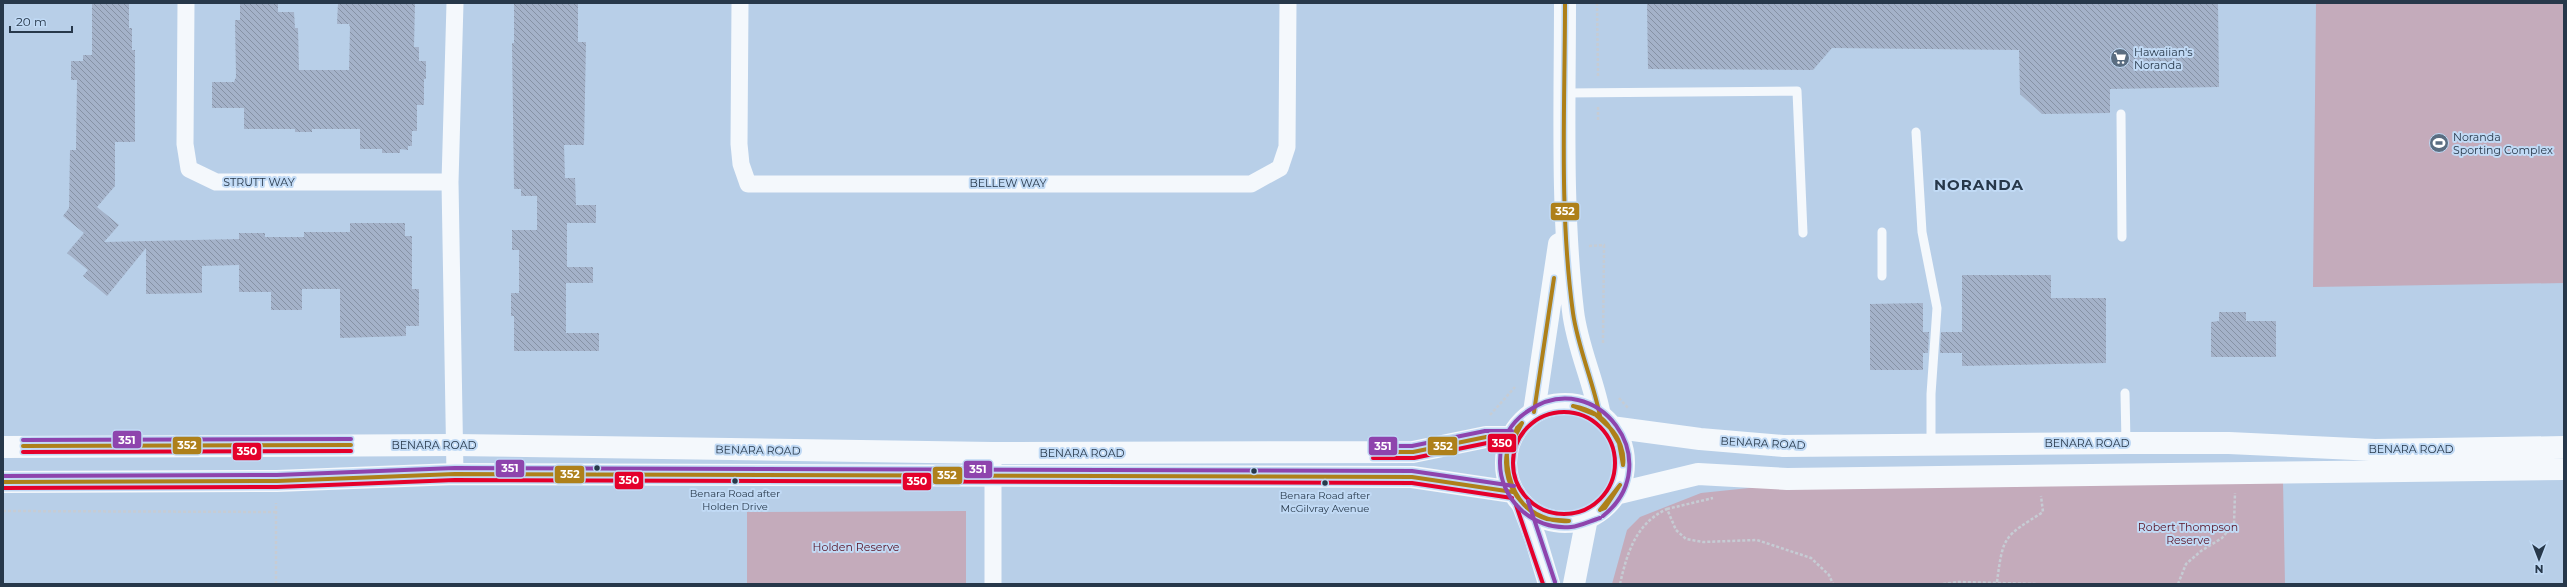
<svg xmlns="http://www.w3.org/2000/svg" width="2567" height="587" viewBox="0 0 2567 587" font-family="Montserrat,sans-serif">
<defs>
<pattern id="building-back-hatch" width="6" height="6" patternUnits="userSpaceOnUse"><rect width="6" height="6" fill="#a4b2c9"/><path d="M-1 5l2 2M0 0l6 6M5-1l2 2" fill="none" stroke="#8692a5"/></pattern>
</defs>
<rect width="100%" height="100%" fill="#b8cfe8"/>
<path fill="#c4abbb" d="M2316 3H2564V283L2313 287Z
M2283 481 2285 584H1612L1627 530 1640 517 1701 493 1749 488Z
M966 511V584H747V512Z"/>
<path fill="url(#building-back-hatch)" d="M92 3H129V28H132V50H135V142H115V186L97 207 119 225 104 242 239 239V233H265V237H304V232H350V223H405V236H412V289H419V326H406V336L340 338V289H302V310H271V292H239V265L202 266V293L146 294V248L107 296 83 276 88 270 67 253 84 233 63 216 69 208 70 150H76L77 80H71V61H83V55H92Z
M240 3H278V12H294L295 28H298L299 70H349L350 27 349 24H337L338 3H415L414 47H419V61H426V79H424V105H417V131H412V146H408V150L400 149V153H382V149H360V129H312V132H295V129H244V108H212V82H234L236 77 235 20H240Z
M514 3H578V42H586L584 145H564L565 178H575L576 205H596V223H567V267H593V283H566V333H599V351H514V316H511V293H519V250H512V230H537V196H521V189H514L512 43H514Z
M1647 3H2218L2219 87 2110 89V113L2042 114 2020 94 2019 50 1832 48 1813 70 1648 69Z
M1962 275H2051V298H2106V363L1962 366V353H1940L1941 332H1962Z
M1923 303V332H1929L1928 353H1923V370H1870V304Z
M2219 312H2246V321H2276V357H2211V322L2219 321Z"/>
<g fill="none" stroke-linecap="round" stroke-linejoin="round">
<path stroke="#c6ccd4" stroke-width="2.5" stroke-dasharray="3 2" stroke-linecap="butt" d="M1597 3 1598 78
M1598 107V120
M1589 246 1604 245 1603 343
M1619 398 1628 408
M1490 415 1515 387
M1667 509 1713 498
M3 511 276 512
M1997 582C2003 535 2004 537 2043 512L2041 496
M276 584V503
M1620 584C1627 553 1636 523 1667 509L1676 530 1686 539 1703 542 1757 540 1811 558 1829 575 1833 584
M1943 584 1958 582 2038 584
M2178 584 2186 564 2201 551 2222 538 2234 524 2235 493"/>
<path stroke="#f4f8fc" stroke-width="9" d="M1565 93 1797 91 1803 233
M2121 114 2122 237
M1916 132 1922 232 1937 308 1931 394V445
M1882 232V276
M2125 393 2126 443"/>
<path stroke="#f4f8fc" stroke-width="17" d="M186 3 185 144 189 169 216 182H450
M740 3 739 144 741 164 748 184H1251L1280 168 1287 147 1288 3
M993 453V584
M455 474 450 182 455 3"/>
<path stroke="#f4f8fc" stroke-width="22" d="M1565 3C1565 105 1561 209 1573 311 1577 347 1594 381 1600 416
M1534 412 1559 244
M1522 503 1535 537 1549 584
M1574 584 1587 518"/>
<path stroke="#f4f8fc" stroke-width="22" d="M1506 463a59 59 0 1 1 118 0a59 59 0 1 1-118 0Z
M1611 427 1700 439 1783 446 2126 443H2229L2375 450 2564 447
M3 447 455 445 993 453 1413 452 1486 437H1512
M3 482 277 481 455 474 1412 477 1513 492
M1615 494 1698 474 1787 479 2564 469"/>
<g stroke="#c1daf5" stroke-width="7">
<path id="bus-1" d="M1565 3C1565 106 1559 211 1573 313 1578 348 1593 381 1600 416
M1573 406C1588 409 1602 415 1610 428
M1573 406 1596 415 1610 428
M1534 412 1554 278
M1610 428C1619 437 1625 453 1623 465
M1610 428 1619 443 1623 465
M23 446 351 445
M1373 452H1413L1486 437H1512
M1507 452C1506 479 1517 510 1547 519 1554 520 1562 520 1569 521
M1507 452C1500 489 1531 524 1569 521
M1507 452 1517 428 1522 423
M1507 452 1522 423
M3 482 277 481 455 474 1412 477 1513 492
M1600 510 1620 485
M1600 510 1605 508 1620 485"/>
</g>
<g stroke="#c1daf5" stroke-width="7">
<path id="bus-2" d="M1513 463a51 51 0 1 1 102 0a51 51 0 1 1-102 0Z
M23 452 351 451
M1373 458H1414L1487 443H1512
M3 488 277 487 455 480 1412 483 1512 498
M1516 505 1543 584"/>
</g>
<g stroke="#c1daf5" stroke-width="7">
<path id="bus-3" d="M23 440 351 439
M1373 446H1412L1485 431H1512
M3 476 277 475 455 468 1412 471 1514 486
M1528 501 1555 582
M1600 518C1590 521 1581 526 1571 527 1533 531 1499 499 1500 461 1500 440 1511 422 1528 411 1596 364 1670 462 1603 516"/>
</g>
<use href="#bus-1" stroke="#ae801a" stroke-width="4"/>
<use href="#bus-2" stroke="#e4002b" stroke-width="4"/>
<use href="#bus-3" stroke="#8e44ad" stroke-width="4"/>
</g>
<defs>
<g id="supermarket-disc" transform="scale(1)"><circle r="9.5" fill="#5a6d81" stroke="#c1daf5"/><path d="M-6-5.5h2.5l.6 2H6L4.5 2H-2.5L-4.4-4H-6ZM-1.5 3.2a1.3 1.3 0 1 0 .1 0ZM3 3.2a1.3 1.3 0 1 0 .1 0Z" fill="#fff"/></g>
<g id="stadium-disc" transform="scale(1)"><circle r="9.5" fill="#5a6d81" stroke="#c1daf5"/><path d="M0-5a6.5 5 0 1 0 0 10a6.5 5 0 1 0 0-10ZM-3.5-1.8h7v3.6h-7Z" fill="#fff"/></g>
</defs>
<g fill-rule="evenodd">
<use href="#supermarket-disc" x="2120" y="58"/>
<use href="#stadium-disc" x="2439" y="143"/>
</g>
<g fill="#27384a" stroke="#c1daf5" stroke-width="1.5">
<circle cx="597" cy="468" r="3.5"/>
<circle cx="1254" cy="471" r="3.5"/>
<circle cx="735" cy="481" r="3.5"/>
<circle cx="1325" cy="483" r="3.5"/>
</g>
<g text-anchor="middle" stroke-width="4" stroke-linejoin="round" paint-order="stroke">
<g font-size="10" fill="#27384a" stroke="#c1daf5">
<text x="735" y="497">Benara Road after<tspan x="735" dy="13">Holden Drive</tspan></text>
<text x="1325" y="499">Benara Road after<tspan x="1325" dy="13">McGilvray Avenue</tspan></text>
</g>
<g font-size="11" fill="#27384a" stroke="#c1daf5" text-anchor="start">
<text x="2134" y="56">Hawaiian's<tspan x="2134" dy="13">Noranda</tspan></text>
<text x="2453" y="141">Noranda<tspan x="2453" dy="13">Sporting Complex</tspan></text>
</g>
<g font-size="11" fill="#27384a" stroke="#c1daf5">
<text x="259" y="186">STRUTT WAY</text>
<text x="1008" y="187">BELLEW WAY</text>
<text transform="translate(1763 443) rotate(3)" y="4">BENARA ROAD</text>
<text x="2087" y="447">BENARA ROAD</text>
<text x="434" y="449">BENARA ROAD</text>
<text x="2411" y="453">BENARA ROAD</text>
<text transform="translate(758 450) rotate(1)" y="4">BENARA ROAD</text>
<text x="1082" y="457">BENARA ROAD</text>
</g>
<g font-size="11" fill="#581123" stroke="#c1daf5">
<text x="2188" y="531">Robert Thompson<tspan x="2188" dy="13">Reserve</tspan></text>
<text x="856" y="551">Holden Reserve</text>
</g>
<g font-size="15" font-weight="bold" letter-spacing="1" fill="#27384a" stroke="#c1daf5">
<text x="1979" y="190">NORANDA</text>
</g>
</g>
<g stroke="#c1daf5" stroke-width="1.5">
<rect x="1550" y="202" width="30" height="19" rx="4" fill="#ae801a"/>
<rect x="112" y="430" width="30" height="19" rx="4" fill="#8e44ad"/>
<rect x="1487" y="433" width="30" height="20" rx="4" fill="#e4002b"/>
<rect x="172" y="436" width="30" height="19" rx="4" fill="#ae801a"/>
<rect x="1427" y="436" width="31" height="20" rx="4" fill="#ae801a"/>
<rect x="1368" y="436" width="30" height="20" rx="4" fill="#8e44ad"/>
<rect x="232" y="442" width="30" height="19" rx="4" fill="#e4002b"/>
<rect x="495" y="459" width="30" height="19" rx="4" fill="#8e44ad"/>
<rect x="963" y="460" width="30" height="19" rx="4" fill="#8e44ad"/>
<rect x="554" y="465" width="31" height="19" rx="4" fill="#ae801a"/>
<rect x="932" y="466" width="31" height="19" rx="4" fill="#ae801a"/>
<rect x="614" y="471" width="30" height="19" rx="4" fill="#e4002b"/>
<rect x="902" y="472" width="30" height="19" rx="4" fill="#e4002b"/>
</g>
<g font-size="11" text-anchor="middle" font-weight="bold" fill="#fff">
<text x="1565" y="215">352</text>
<text x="127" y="444">351</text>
<text x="1502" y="447">350</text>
<text x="187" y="449">352</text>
<text x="1443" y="450">352</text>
<text x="1383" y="450">351</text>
<text x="247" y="455">350</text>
<text x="510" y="472">351</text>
<text x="978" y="473">351</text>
<text x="570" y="478">352</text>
<text x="947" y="479">352</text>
<text x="629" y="484">350</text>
<text x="917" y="485">350</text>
</g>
<rect width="2567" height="587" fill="none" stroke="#27384a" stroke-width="8"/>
<g transform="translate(2539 559) rotate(180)" stroke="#c1daf5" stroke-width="3" paint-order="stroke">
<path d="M0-3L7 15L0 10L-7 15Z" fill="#27384a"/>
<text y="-6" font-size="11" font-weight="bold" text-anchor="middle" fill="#27384a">N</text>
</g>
<path d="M10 26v6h62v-6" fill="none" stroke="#27384a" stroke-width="2"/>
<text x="16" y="26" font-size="12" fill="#27384a" stroke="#c1daf5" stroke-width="3" paint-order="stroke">20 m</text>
</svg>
